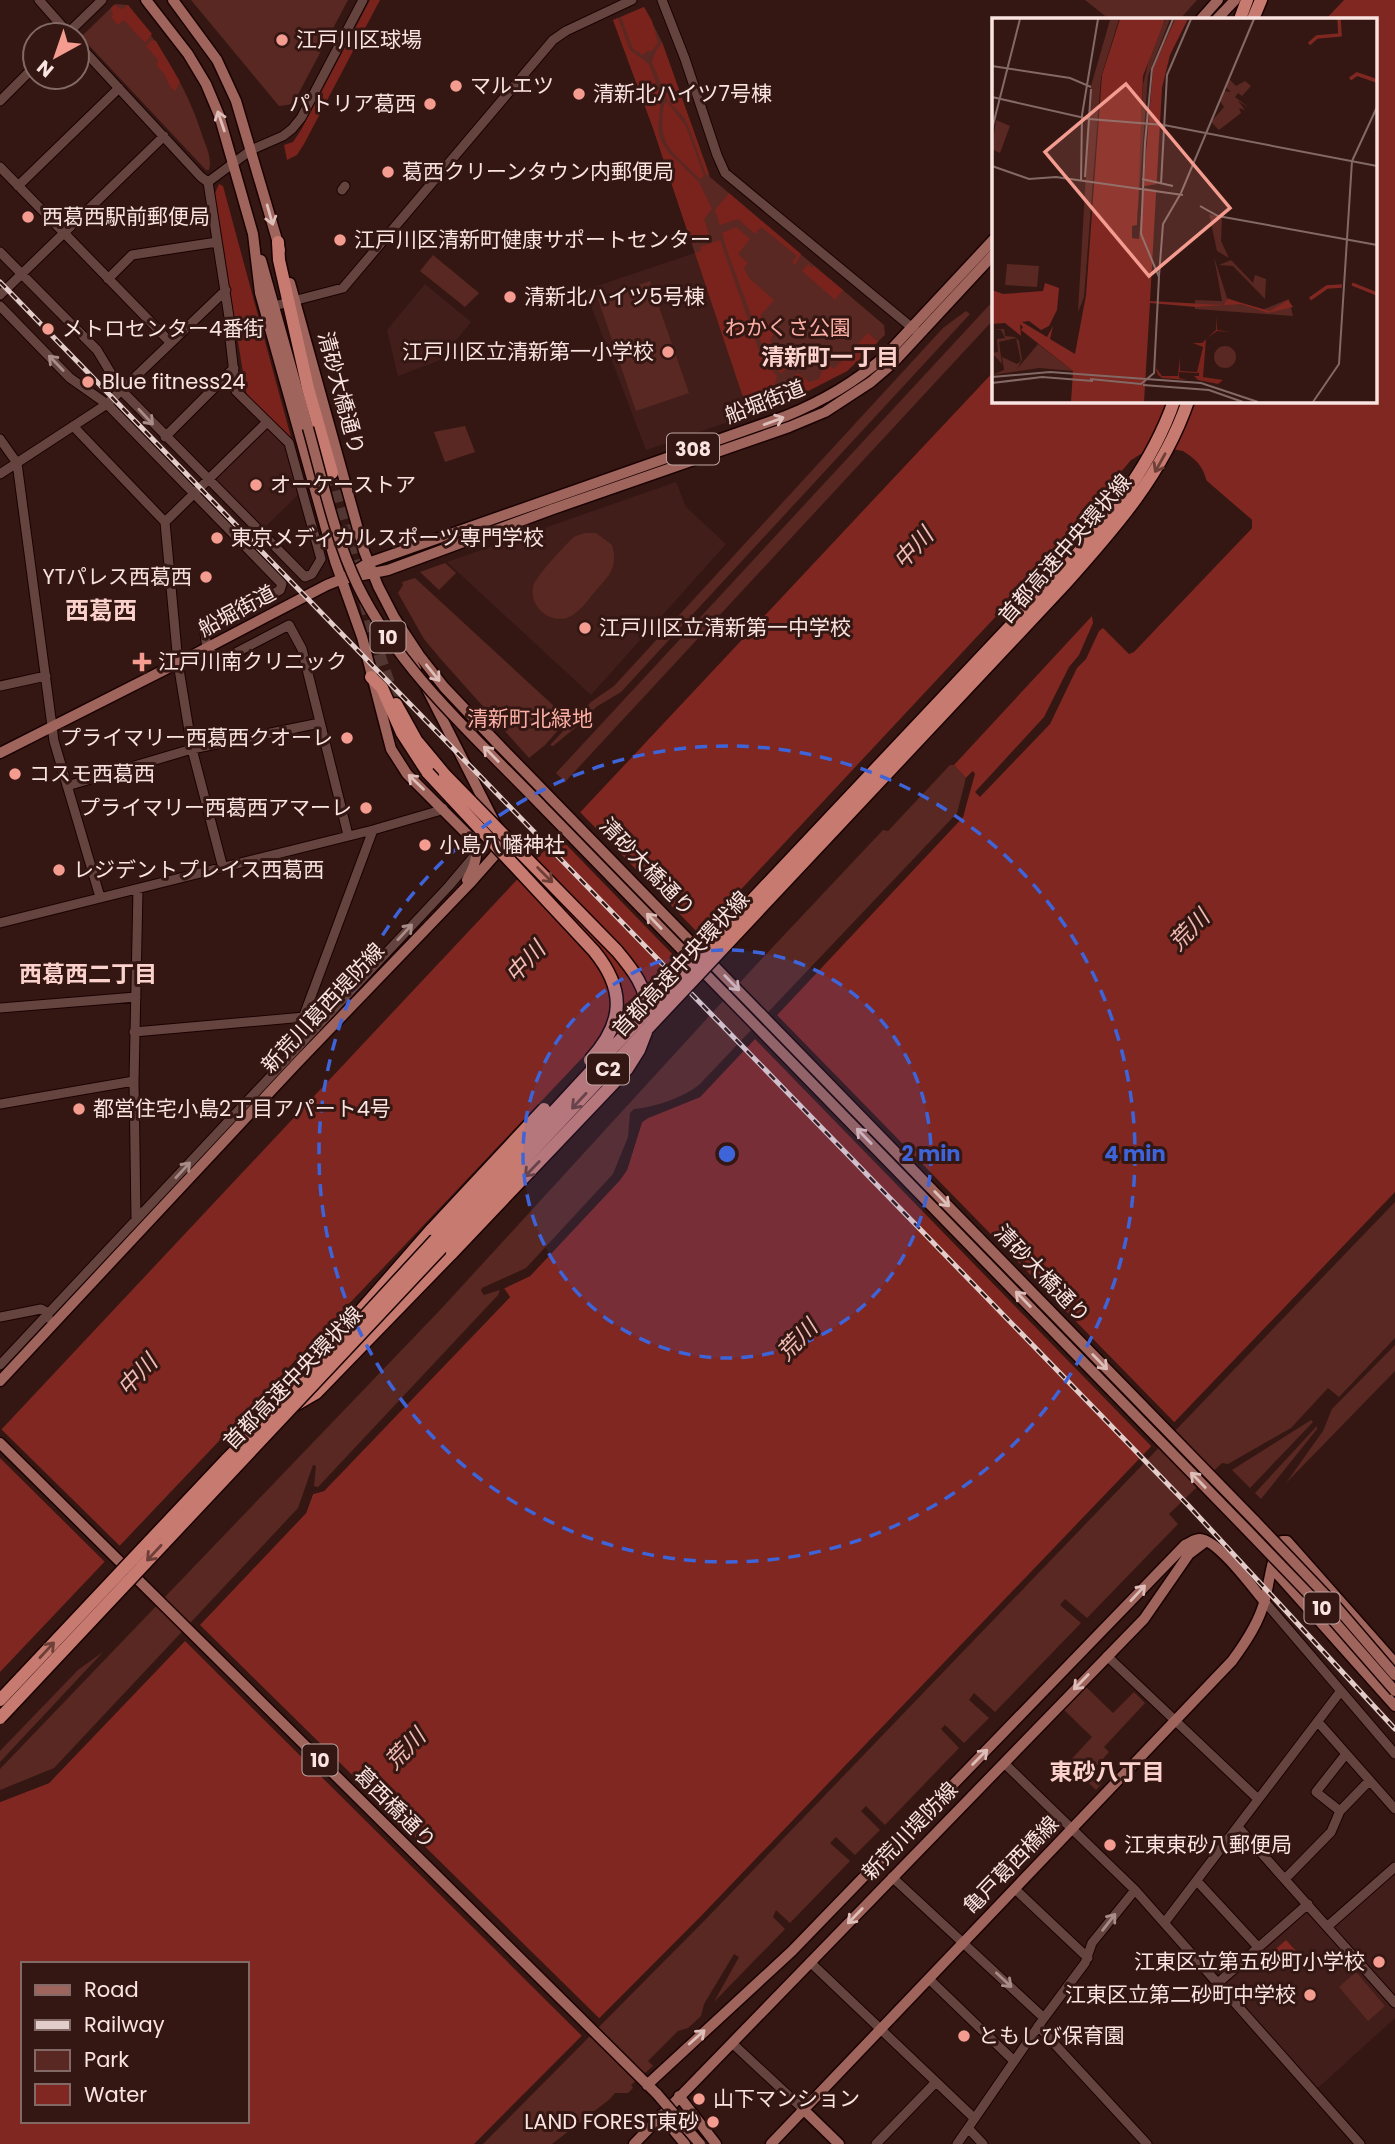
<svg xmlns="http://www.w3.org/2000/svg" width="1395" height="2144" viewBox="0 0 1395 2144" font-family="Poppins,'Noto Sans JP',sans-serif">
<rect width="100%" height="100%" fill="#341713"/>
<path fill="#421e1a" d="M695 253 749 415 646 450 585 290Z
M425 284 471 322 440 360 398 376 387 330Z
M267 427 287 446 299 494 261 531 211 481Z
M676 482 686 507 726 544 591 695 447 562Z
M1395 1871V1998L1333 1926Z
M1309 1908 1395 2008V2018L1319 2087H1315L1225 1983Z"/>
<path fill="#5a2822" d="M191 0H348L293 104 279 106Z
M1085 0H1197L1180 19H1109Z
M115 4 128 5C161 46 188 88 203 138 207 148 212 159 209 170H206L83 39V35Z
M644 7 662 42 710 177 884 325 885 335 847 371 791 400 749 415 653 128 613 20Z
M433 255 479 293 465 307 420 271Z
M650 281 689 393 636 411 598 299Z
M994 300V319L565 782 556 773Z
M966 311 970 314 621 692 596 707 587 718 553 746 550 745 591 702 614 686 943 328Z
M465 426 475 452 445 462 434 432Z
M584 533H596L612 545C618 565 611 574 598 588 590 597 582 610 571 616 552 626 529 608 533 587 534 578 566 544 574 537 575 536 583 534 584 533Z
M445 563 456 573 439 590 420 572Z
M415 578 568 719 545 745 529 758 439 657 424 639 398 593 403 585 402 582Z
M950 765H954L966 778 957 813 699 1085C682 1098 655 1107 634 1109L630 1113 628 1137 613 1174 526 1268 482 1288 481 1291 484 1295 500 1290 498 1295 318 1487 314 1486 316 1466 313 1465 298 1508 54 1768 0 1790V1769L442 1308 756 965 883 830 888 831Z
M1395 1202V1338L1339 1397 1328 1388 1291 1428 1228 1464 1222 1463 1169 1514 1178 1524 1087 1618 1065 1599 1060 1605 1081 1623 995 1712 974 1693 969 1700 989 1718 964 1743 945 1725 941 1729 959 1748 885 1825 866 1806 861 1811 880 1830 855 1855 836 1837 830 1843 850 1861 790 1923 776 1910 773 1917 785 1929 714 2002 739 1957 734 1954 704 2004 701 2016 688 2028 678 2031 648 2061 653 2066 631 2085 633 2088 628 2093H615L610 2099 552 2144H483L706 1919Z
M1395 1345V1371L1286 1483 1323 1431 1332 1409Z
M1311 1420 1313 1422 1250 1488 1232 1470Z
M1317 1426V1429L1261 1499 1255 1493Z
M103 1652 0 1762V1751L78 1670Z
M1084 1685 1113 1713 1134 1692 1145 1703 1104 1747 1109 1752 1091 1772 1102 1783 1096 1790 1068 1763 1092 1737 1062 1708Z
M1356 1972 1385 2006 1368 2021 1339 1987Z"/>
<path fill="#7a221c" d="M370 0H380L304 144 297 155 287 160 284 145 293 142 301 130Z
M114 5 122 9 128 5 152 34 145 43 124 20 118 25 111 17 113 14 111 8Z
M644 7 652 21 658 43 652 51H647L643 55 633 49 621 17Z
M618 18 630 50 649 64 661 96 658 129 660 139 669 153 699 182 712 209 704 219 709 235 691 242 653 128 613 20Z
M152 40 156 41 180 82 175 91 170 86 163 72 157 66 158 60 146 46Z
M662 42 709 174 706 175 688 125 683 116 668 101 652 62 655 53Z
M667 102 686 126 704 176 700 179C672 151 657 147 664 104Z
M219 184 223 186 292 441 247 397 214 195Z
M729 193 801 254 795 265 792 262 797 256 761 227 755 234 738 219 720 225 715 210Z
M736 227 750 239 738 254 748 263 744 268 749 278 774 300 760 316 771 325 773 324 778 328C762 347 774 352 788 365L781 374 769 360 764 350 726 248 722 233Z
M720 240 761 356 777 376 774 388 780 404 749 415 695 253 701 251 700 247Z
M808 264 812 268 814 266 843 290 835 300 802 271Z
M868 333 878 342 847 371 802 394 790 382 797 373 810 382 819 379 823 369 813 357 815 354 834 369Z"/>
<path fill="#7f2720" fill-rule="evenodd" d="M1344 0H1395V1192L702 1915 474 2144H0V1802L49 1783 306 1513 313 1494 324 1491 510 1297 503 1289 530 1276 620 1180 627 1170 642 1122 648 1118 700 1097 963 817 973 771 966 778 954 765 1092 616 1095 613 1134 651 1252 528V520L1206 481C1205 470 1198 462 1189 455 1177 447 1154 448 1141 454 1130 458 1100 499 1089 510L1085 521 676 959 0 1672V1431L994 371V401H1376V19H1326ZM23 1964H247V2121H23Z
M1286 1940 1296 1951 1272 1972 1262 1961Z"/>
<path fill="#341713" d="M994 367V371L579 811 702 937 679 961 557 835 538 856 536 853Z
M1161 447 1183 451 1198 463 1207 481 1252 520V528L1134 652 1129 654 1103 628 1099 631 1086 659 1077 668 1050 724 980 797 975 792 1044 717 1069 667 1079 655 1093 623 1092 616 1098 610 1134 647 1248 526V522L1204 484 1195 465 1182 455 1161 451 1151 453 1133 462 1093 512 1089 521H1085L1089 510 1131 460 1150 450Z
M973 771 975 774 963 817 777 1015 1177 1425 1154 1449 755 1039 700 1097 648 1118 642 1122 627 1170 620 1180 530 1276 504 1288 510 1297 324 1491 313 1494 306 1513 200 1625 602 2021 584 2038 185 1641 49 1783 0 1802V1798L47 1780 303 1511 310 1491 322 1488 505 1297 500 1290 501 1286 528 1273 617 1178 623 1168 640 1120 646 1115 698 1094 778 1010 960 815 971 778 965 781 966 778Z
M0 1428 122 1548 107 1564 0 1458Z"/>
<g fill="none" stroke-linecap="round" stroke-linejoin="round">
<path stroke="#523632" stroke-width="12" stroke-dasharray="12 6" stroke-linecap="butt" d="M332 473 359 578
M365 602 381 660 396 704"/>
<g stroke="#1a0202" stroke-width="11">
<path id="minor" d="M39 0 70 35
M662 0 685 59 717 155 725 173 916 331
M66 35 102 0
M77 43 201 177 208 182
M0 101 35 66
M0 167 170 342
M18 186 119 88
M342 190 345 186
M0 252 97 350 121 390 305 577 312 574 321 559 289 443 236 391 229 330V317L208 182 251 150 283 136 292 129 301 118 363 0
M108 279 132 255 217 242
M0 295 164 136
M0 306 70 378 107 404 282 584 280 590 205 633 207 649 220 661 289 625 302 649 348 835
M274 306 343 288 553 40 566 31 632 0
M73 426 165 522 178 663 192 749 223 868
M165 437 234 368
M0 439 17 463 54 741 100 897
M0 474 107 404 226 290
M165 522 267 422
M0 686 46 676
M67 786 192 749 320 723
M0 923 373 830 438 811 443 808
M0 1008 136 997
M303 1018 373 830
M134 1032 327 1015
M0 1104 134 1081
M136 1219 134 1081 138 889
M0 1317 41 1309 48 1313V1318
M0 1365 449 886 476 854
M1265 1602 1395 1754
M1107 1656 1258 1799
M1318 1722 1395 1809
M1004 1763 1135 1890 1360 2144
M1340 1811 1316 1792 1346 1754
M1238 1827 1395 2003
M892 1877 1044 2018
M1285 1879 1331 1832 1340 1811 1369 1781
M1197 1881 1258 1947
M1015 1889 1088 1958
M1165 1922 1340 1692
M1328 1926 1395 1867
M810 1962 974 2118
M929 1979 1014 2061
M1218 1983 1308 1904
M1038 2026 1147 2144
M732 2043 804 2110
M968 2128 983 2144
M876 2144 935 2083
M957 2144 1044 2018 1085 1963 1092 1943 1135 1890"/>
</g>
<g stroke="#1a0202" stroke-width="13">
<path id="major" d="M146 0 188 54 206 84 219 115 253 234 260 293 335 561 362 637 391 749 407 774 474 841C480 854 474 868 467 880
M173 0 217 60 236 101 280 250
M1201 19 1218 0
M1217 19 1235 0
M261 260 308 428
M290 283 364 551 378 586 394 617 419 655 444 687 497 743 1255 1521
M348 578 388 570 553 509 789 427 825 412 871 382 892 364 994 254
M399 637 416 669
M427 689 496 825
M0 753 178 663 327 585 342 579 368 563 786 416C823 401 854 383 884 357L994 239
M539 803 1246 1529
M0 1381 297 1063 472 881 495 855 499 840
M0 1443 657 2094
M1272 1568 1395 1706
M647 2085 792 1951 1185 1545C1190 1543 1194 1539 1200 1539 1218 1540 1252 1587 1265 1602
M679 2096 716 2144
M804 2110 839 2144
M661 2115 685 2144
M634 2144 1144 1619 1189 1554 1205 1542
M771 2144 1232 1661C1246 1642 1260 1621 1265 1599 1270 1580 1271 1557 1282 1541H1287L1395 1663"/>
</g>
<g stroke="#1a0202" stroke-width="15">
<path id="highway" d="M1240 19 1247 0
M1253 19 1261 0
M278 242 279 260 308 388 332 473
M371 677 382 688 402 733 428 773
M396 704 416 740 445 775
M334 1341 432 1229
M297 1404 316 1393 452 1253"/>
</g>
<use href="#minor" stroke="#65443f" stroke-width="9"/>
<use href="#major" stroke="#9f645c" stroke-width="10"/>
<use href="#highway" stroke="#c67a70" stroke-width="12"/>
<g stroke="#e3cdca" stroke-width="5">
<path id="rail" d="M0 282 1188 1505 1395 1729"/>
</g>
<use href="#rail" stroke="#341713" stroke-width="2.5" stroke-dasharray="8" stroke-linecap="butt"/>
<g stroke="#1a0202" stroke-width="13" stroke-linecap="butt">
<path id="major-bridge" d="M308 428C323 481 334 536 358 586 400 671 474 736 539 803
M1255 1521 1334 1604 1395 1675
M1246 1529 1326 1612 1395 1691
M657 2094 700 2144"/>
</g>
<g stroke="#1a0202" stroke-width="15" stroke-linecap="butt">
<path id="highway-bridge" d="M428 773 594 951C626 990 624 1023 590 1060
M445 775 617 951C633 970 647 988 648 1014
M432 1229 544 1109
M452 1253 627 1069 639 1050 646 1032
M0 1700 226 1460 305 1381 605 1056 1066 567C1110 516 1152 465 1174 401
M0 1718 1064 585C1115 528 1163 474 1188 401"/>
</g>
<use href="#major-bridge" stroke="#9f645c" stroke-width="10"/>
<use href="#highway-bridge" stroke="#c67a70" stroke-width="12"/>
</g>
<defs><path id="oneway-shaft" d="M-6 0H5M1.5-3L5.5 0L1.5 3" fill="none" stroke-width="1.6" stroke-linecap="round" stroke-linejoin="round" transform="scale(1.75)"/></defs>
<g stroke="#debeb9">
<use href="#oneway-shaft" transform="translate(221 121) rotate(-109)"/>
<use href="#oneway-shaft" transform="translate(270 215) rotate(74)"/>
<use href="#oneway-shaft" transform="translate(774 421) rotate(-20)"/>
<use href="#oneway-shaft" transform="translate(433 673) rotate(51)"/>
<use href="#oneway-shaft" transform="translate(491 754) rotate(-134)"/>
<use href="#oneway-shaft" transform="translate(416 782) rotate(-136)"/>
<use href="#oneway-shaft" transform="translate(654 921) rotate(-134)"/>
<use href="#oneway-shaft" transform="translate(732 983) rotate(46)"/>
<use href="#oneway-shaft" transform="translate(864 1136) rotate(-134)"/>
<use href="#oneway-shaft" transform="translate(942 1199) rotate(46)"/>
<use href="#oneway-shaft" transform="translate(1023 1299) rotate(-134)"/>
<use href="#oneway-shaft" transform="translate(1100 1362) rotate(46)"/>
<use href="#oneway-shaft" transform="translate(1198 1480) rotate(-134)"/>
<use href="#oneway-shaft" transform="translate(1138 1593) rotate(-47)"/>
<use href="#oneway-shaft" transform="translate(1081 1682) rotate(134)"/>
<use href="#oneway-shaft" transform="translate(980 1757) rotate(-45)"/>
<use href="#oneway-shaft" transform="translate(855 1916) rotate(134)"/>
<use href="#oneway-shaft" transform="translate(697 2037) rotate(-42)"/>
</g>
<g stroke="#a88c88">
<use href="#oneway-shaft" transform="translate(56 363) rotate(-134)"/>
<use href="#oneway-shaft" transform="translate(146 417) rotate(47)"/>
<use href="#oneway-shaft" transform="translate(405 932) rotate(-47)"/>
<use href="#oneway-shaft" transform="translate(183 1170) rotate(-47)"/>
<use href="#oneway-shaft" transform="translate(1109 1922) rotate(-52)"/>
<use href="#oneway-shaft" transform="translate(1004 1980) rotate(43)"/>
</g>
<g stroke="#6e3f38">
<use href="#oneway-shaft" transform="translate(1160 463) rotate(119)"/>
<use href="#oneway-shaft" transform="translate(545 875) rotate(45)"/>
<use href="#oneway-shaft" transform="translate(579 1101) rotate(133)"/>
<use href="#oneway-shaft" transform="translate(532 1169) rotate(134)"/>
<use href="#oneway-shaft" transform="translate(154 1553) rotate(133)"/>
<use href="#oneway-shaft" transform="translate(47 1650) rotate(-47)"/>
</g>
<circle cx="727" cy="1154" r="204" fill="#3e64d9" fill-opacity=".12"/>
<g fill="none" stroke="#3e64d9" stroke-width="3.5" stroke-dasharray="12 9">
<circle cx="727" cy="1154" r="204"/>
<circle cx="727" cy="1154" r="408"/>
</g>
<g fill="#f59c90" stroke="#341713" stroke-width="2.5">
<circle cx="282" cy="40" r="7"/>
<circle cx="456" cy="86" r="7"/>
<circle cx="579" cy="94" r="7"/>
<circle cx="430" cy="104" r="7"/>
<circle cx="388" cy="172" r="7"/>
<circle cx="28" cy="217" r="7"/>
<circle cx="340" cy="240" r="7"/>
<circle cx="510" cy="297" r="7"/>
<circle cx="48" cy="329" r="7"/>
<circle cx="668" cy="352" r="7"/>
<circle cx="88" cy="382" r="7"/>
<circle cx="256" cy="485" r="7"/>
<circle cx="217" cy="538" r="7"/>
<circle cx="206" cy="577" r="7"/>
<circle cx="585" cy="628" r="7"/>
<path d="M138.5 651.5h7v7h7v7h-7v7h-7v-7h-7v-7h7z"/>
<circle cx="347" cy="738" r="7"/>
<circle cx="15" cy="774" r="7"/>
<circle cx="366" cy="808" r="7"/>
<circle cx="425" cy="845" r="7"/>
<circle cx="59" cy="870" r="7"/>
<circle cx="79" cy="1109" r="7"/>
<circle cx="1110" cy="1845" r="7"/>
<circle cx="1379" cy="1962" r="7"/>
<circle cx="1310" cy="1995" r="7"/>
<circle cx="964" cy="2036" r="7"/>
<circle cx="699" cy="2099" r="7"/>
<circle cx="713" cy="2122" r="7"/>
</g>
<g text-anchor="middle" stroke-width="6" stroke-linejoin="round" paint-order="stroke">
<g fill="#341713" stroke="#bea6a3" stroke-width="2">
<rect x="667" y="433.5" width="52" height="31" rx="5"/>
<rect x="370.5" y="621.5" width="35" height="31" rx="5"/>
<rect x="587" y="1053.5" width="42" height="31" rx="5"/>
<rect x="1304.5" y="1592.5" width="35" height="31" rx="5"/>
<rect x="302.5" y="1744.5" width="35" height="31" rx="5"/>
</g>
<g font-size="19" font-weight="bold" fill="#f9e4e1">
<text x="693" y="456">308</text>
<text x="388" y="644">10</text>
<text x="608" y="1076">C2</text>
<text x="1322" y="1615">10</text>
<text x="320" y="1767">10</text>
</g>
<g font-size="21" fill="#f9e4e1" stroke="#341713" text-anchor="start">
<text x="296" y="47">江戸川区球場</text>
<text x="470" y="93">マルエツ</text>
<text x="593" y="101">清新北ハイツ7号棟</text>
<text x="416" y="111" text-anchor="end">パトリア葛西</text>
<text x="402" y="179">葛西クリーンタウン内郵便局</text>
<text x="42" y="224">西葛西駅前郵便局</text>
<text x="354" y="247">江戸川区清新町健康サポートセンター</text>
<text x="524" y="304">清新北ハイツ5号棟</text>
<text x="62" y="336">メトロセンター4番街</text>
<text x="654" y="359" text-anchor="end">江戸川区立清新第一小学校</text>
<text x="102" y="389">Blue fitness24</text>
<text x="270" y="492">オーケーストア</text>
<text x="231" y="545">東京メディカルスポーツ専門学校</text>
<text x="192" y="584" text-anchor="end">YTパレス西葛西</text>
<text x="599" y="635">江戸川区立清新第一中学校</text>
<text x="158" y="669">江戸川南クリニック</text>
<text x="333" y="745" text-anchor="end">プライマリー西葛西クオーレ</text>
<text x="29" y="781">コスモ西葛西</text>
<text x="352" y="815" text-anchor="end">プライマリー西葛西アマーレ</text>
<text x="439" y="852">小島八幡神社</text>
<text x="73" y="877">レジデントプレイス西葛西</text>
<text x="93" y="1116">都営住宅小島2丁目アパート4号</text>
<text x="1124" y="1852">江東東砂八郵便局</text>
<text x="1365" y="1969" text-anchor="end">江東区立第五砂町小学校</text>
<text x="1296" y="2002" text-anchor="end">江東区立第二砂町中学校</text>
<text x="978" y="2043">ともしび保育園</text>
<text x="713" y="2106">山下マンション</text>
<text x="699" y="2129" text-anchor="end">LAND FOREST東砂</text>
</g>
<g font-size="21" fill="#fbafa4" stroke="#341713">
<text x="788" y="335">わかくさ公園</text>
<text x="530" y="726">清新町北緑地</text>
</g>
<g font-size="21" fill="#f9e4e1" stroke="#341713">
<text transform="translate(341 393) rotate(75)" y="7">清砂大橋通り</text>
<text transform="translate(765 402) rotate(-21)" y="7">船堀街道</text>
<text transform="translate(1065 549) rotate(-49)" y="7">首都高速中央環状線</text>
<text transform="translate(237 611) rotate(-28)" y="7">船堀街道</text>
<text transform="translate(647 867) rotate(46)" y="7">清砂大橋通り</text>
<text transform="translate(681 964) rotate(-47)" y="7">首都高速中央環状線</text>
<text transform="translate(323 1008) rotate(-47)" y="7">新荒川葛西堤防線</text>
<text transform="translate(1042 1274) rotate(46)" y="7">清砂大橋通り</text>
<text transform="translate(293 1378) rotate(-46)" y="7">首都高速中央環状線</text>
<text transform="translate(395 1808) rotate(45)" y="7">葛西橋通り</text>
<text transform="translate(910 1831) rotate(-46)" y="7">新荒川堤防線</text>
<text transform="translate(1011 1865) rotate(-46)" y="7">亀戸葛西橋線</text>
</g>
<g font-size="23" font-weight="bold" fill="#fbd2cc" stroke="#341713">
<text x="830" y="365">清新町一丁目</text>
<text x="88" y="982">西葛西二丁目</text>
<text x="1107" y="1780">東砂八丁目</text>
</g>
<g font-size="23" font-style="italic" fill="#efbbb3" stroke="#341713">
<text transform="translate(913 548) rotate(-47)" y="8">中川</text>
<text transform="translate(1189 930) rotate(-46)" y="8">荒川</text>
<text transform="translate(525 962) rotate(-47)" y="8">中川</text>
<text transform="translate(797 1340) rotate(-46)" y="8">荒川</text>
<text transform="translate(137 1375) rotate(-47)" y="8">中川</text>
<text transform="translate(405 1749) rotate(-46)" y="8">荒川</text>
</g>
<g font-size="24" font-weight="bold" fill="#fbd2cc" stroke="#341713">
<text x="101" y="619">西葛西</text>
</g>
</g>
<g transform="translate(992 18)">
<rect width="385" height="385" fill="#341713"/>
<path d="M127 1 109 59 92 279 86 294 99 68 118 2ZM174 1H178L156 58 146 192H144L151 67 161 24ZM237 61 244 68 253 63 259 68 250 78 246 75 243 79 256 89 246 83 253 92 247 90 249 95 227 112 219 104 232 89 228 83 232 73 239 74 234 69ZM4 102 18 108 8 135 0 131ZM217 196 230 200 229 223 237 240 225 233ZM222 239 235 280 270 292 297 281 301 298 203 291V282L230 283ZM239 242 261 265 263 257 274 261 273 281 241 248 227 247ZM15 246 47 248 45 269 13 267ZM12 311 13 318 23 319 27 323 30 342 25 351 46 326 81 353 47 350 0 357 12 352 10 339 25 346 29 343 24 320 7 324 10 346 0 335 6 334 5 321 13 320 9 312H0ZM222 339a11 11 0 1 1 22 0a11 11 0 1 1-22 0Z" fill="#5a2822"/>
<path d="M225 298V312L239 314 225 313 214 321 211 359 231 362 226 366 206 362 202 358H207V354L206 355 187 354V360L195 362 170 360 166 357 164 352 165 336 164 350 170 358H186L188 339V353L205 354 211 329 201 325H210L224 312Z" fill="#7a221c"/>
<path d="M128 1H173L151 58 145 207 140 208V220L147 221 161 51 183 1H196L178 37 170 70 158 283 231 287 236 281 278 293 296 282 301 289 276 295 249 286 204 289 158 285 152 384H79L81 353 29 312 31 309 28 306 29 318 13 305 0 306V272L11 276 51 273 53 265 67 270 65 292 57 308 49 312 37 303 30 304 55 319 61 308 58 321 83 336 94 277 110 57Z" fill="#7f2720"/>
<path d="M165 166 168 169 161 284 165 172 148 169Z" fill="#341713"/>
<path fill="none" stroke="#7f2720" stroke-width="3.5" d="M317 26 325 19 348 17 347 1M358 61 365 56 385 63M360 266 385 276M318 281 335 269 350 268"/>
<path fill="none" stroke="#836965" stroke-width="2" d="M0 48 78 60 99 69M0 79 97 101 172 107 385 148M0 111 28 1M0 148 37 161 64 159 191 177M93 159 99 71M150 161 181 168M89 163 90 97 106 1M169 166 175 57 199 1M208 188 226 198 385 227M167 258 171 206 189 175 262 1M0 359 58 354 209 365 266 384M98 361 149 366 162 355 167 259 149 216 153 125 160 51 181 1M0 365 50 359 101 363M151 367 217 372 251 384M321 384 347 346 360 143 385 89"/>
<path fill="#f59c90" fill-opacity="0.15" stroke="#f59c90" stroke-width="3.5" d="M134 66 238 190 157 258 53 134Z"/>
<rect width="385" height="385" fill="none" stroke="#f9e4e1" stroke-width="3.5"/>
</g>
<circle cx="727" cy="1154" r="10" fill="#3e64d9" stroke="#341713" stroke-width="3.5"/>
<g font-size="21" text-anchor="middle" font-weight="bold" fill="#3e64d9" stroke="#341713" stroke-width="6" stroke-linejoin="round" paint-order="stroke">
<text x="931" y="1161">2 min</text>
<text x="1135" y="1161">4 min</text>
</g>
<rect x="21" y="1962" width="228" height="161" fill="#341713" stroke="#836965" stroke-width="2"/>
<rect x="35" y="1985" width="35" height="10" fill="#9f645c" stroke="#836965" stroke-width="2"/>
<text x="84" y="1997" font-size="21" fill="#f9e4e1">Road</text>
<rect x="35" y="2020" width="35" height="10" fill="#e3cdca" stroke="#836965" stroke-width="2"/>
<text x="84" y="2032" font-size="21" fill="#f9e4e1">Railway</text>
<rect x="35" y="2050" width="35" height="21" fill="#5a2822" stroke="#836965" stroke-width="2"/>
<text x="84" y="2067" font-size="21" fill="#f9e4e1">Park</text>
<rect x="35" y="2084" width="35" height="21" fill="#7f2720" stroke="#836965" stroke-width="2"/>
<text x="84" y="2102" font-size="21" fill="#f9e4e1">Water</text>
<g transform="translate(56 56) rotate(220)"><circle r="33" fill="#341713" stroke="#836965" stroke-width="2"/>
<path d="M0-5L12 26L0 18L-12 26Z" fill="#f59c90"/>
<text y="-10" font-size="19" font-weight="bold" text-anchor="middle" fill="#f9e4e1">N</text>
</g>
</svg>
